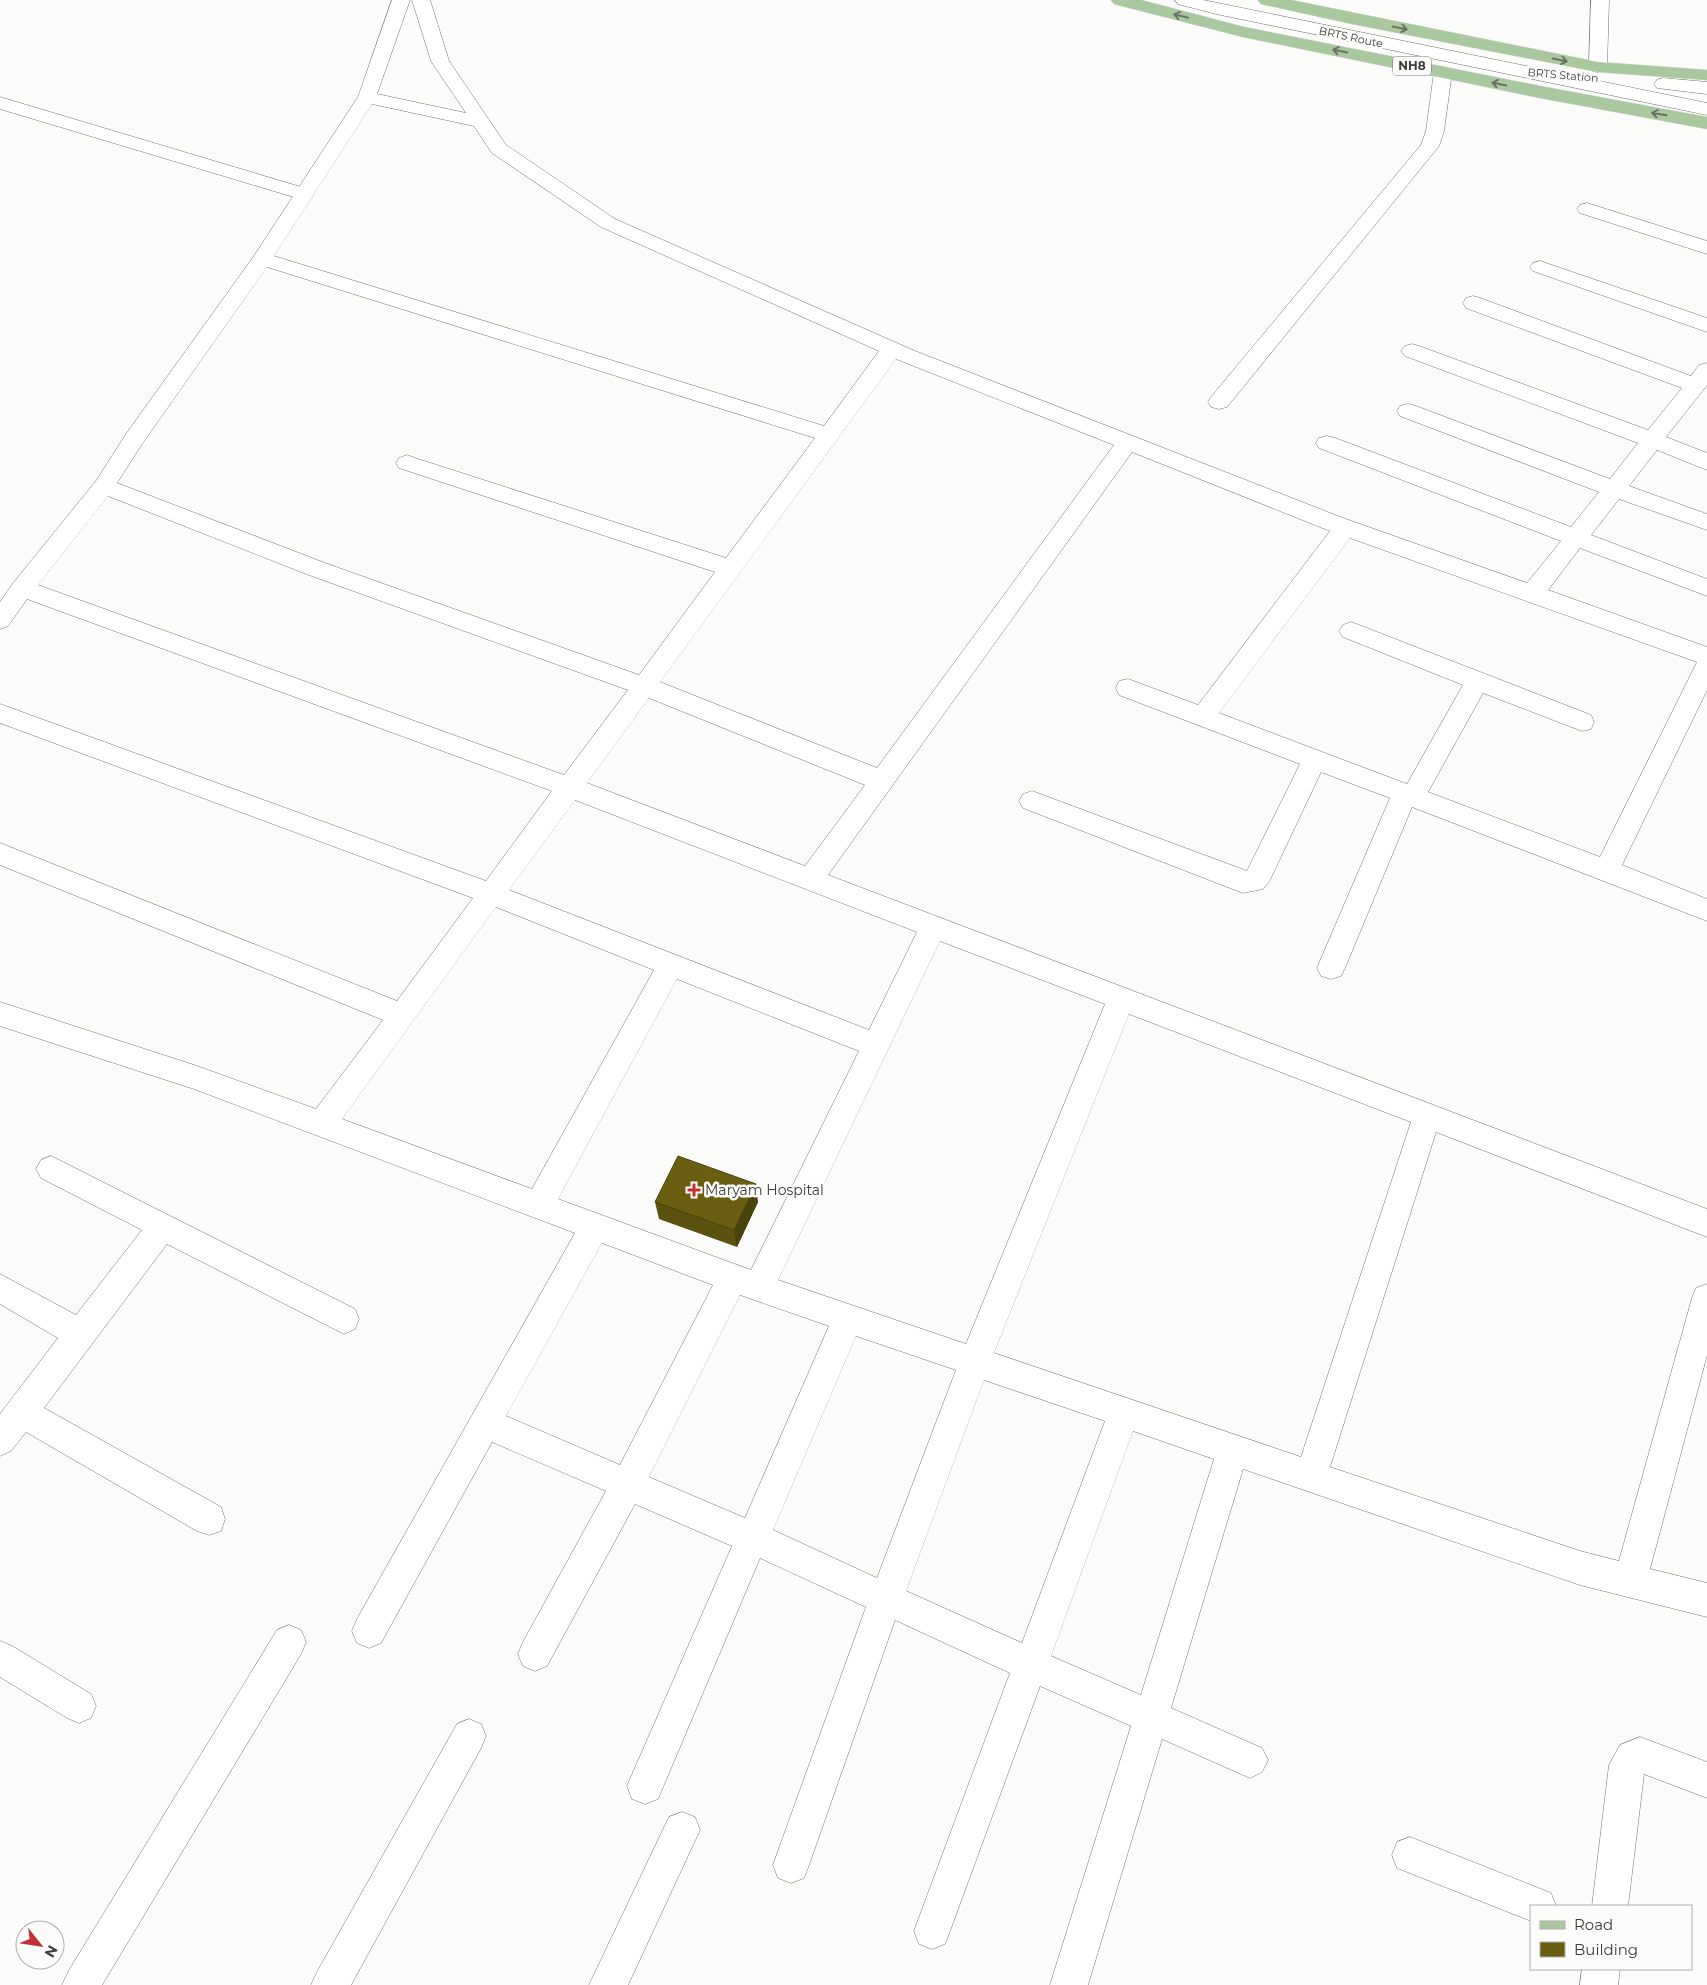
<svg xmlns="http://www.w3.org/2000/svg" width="1707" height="1985" viewBox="0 0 1707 1985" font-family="Montserrat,sans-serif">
<rect width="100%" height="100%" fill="#fbfcf9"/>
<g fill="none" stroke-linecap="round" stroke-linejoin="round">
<g stroke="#71726f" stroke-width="1">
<path id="service" d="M1175 0H1203L1707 103V115L1216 14 1178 4Z
M1591 0H1609L1607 67 1604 71 1598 72 1592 71 1589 67Z
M1663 78 1707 82V94L1657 88 1654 84 1657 80Z
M0 97 311 190 314 194 311 198 304 200 297 198 0 109Z"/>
</g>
<g stroke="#71726f" stroke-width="1">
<path id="minor" d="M392 0H410L377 94 466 113 431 61 412 0H430L449 61 506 145 615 219 915 351 1343 518 1527 583 1561 541 1319 448 1316 443 1319 438 1327 436 1335 438 1571 527 1599 492 1400 416 1397 411 1400 406 1408 404 1416 406 1610 479 1638 443 1405 356 1401 351 1405 346 1412 344 1419 346 1648 430 1682 388 1466 308 1463 303 1466 298 1473 296 1480 298 1691 376 1699 365 1707 363V385L1666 437 1707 453V470L1657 450 1629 486 1707 514V530L1619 499 1591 535 1707 579V596L1580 548 1548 590 1707 647V690L1622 865 1707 899V921L1412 807 1345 968 1341 976 1331 979 1321 976 1317 968 1390 798 1321 772 1269 882 1263 889 1243 893 1023 808 1019 801 1023 794 1032 791 1247 871 1300 764 1119 695 1116 688 1119 681 1128 679 1198 705 1330 531 1132 452 828 875 1707 1209V1237L1436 1132 1330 1467 1580 1551 1619 1561 1692 1298 1696 1288 1707 1284V1355L1650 1569 1707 1583V1617L1580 1585 1243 1469 1171 1708 1262 1748 1268 1760 1262 1772 1250 1778 1162 1739 1088 1985H1050L1131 1726 1040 1686 950 1931 945 1944 932 1949 919 1944 914 1931 1010 1673 895 1620 809 1865 804 1878 791 1883 778 1878 773 1865 866 1607 760 1558 658 1799 645 1804 632 1799 627 1786 732 1546 635 1504 547 1666 535 1671 523 1666 518 1654 523 1642 606 1491 492 1442 381 1643 369 1648 357 1643 352 1631 357 1619 575 1233 194 1089 0 1026V1002L197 1066 316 1109 383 1020 0 865V843L397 1001 473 898 0 723V704L486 881 552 791 27 599 8 626 0 629V602L14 582 96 481 126 434 254 256 358 97ZM372 104 474 126 492 153 601 227 879 351 824 426 274 256ZM267 267 815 438 726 558 415 458 407 455 399 458 396 463 399 468 715 572 639 675 325 563 117 483 142 444ZM896 359 1114 445 877 768 660 682ZM108 496 309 575 628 690 564 775 38 585ZM1350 538 1697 662 1600 857 1428 792 1483 693 1582 731 1591 729 1594 722 1591 715 1359 625 1351 622 1343 625 1339 631 1343 637 1463 685 1407 784 1219 713ZM649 698 865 785 805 866 587 783ZM575 800 917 932 869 1030 509 890ZM496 907 654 970 532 1189 342 1119ZM940 941 1105 1004 966 1344 778 1280ZM677 979 859 1051 751 1270 558 1199ZM1129 1014 1411 1122 1301 1457 994 1353ZM602 1243 713 1285 620 1465 506 1416ZM740 1295 829 1326 745 1518 649 1477ZM856 1336 956 1370 877 1578 773 1530ZM984 1380 1105 1421 1022 1643 906 1591ZM1133 1431 1214 1459 1141 1695 1051 1656Z
M1443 67 1449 68 1452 72 1444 131 1439 146 1227 407 1219 409 1211 407 1208 402 1211 397 1421 145 1426 131 1434 72 1437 68Z
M1587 203 1707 241V254L1580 213 1577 209 1580 205Z
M1540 261 1707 318V332L1533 271 1530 267 1533 263Z
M51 1156 355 1309 359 1319 355 1329 344 1334 167 1244 44 1408 221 1507 225 1519 221 1531 209 1535 197 1531 26 1432 11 1451 0 1456V1414L58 1338 0 1304V1274L76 1315 142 1230 41 1178 36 1169 41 1160Z
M289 1625 301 1630 306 1642 301 1654 102 1985H62L68 1972 277 1630Z
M0 1641 12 1646 91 1694 96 1706 91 1718 79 1723 67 1718 0 1677Z
M469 1719 481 1724 486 1736 481 1748 351 1985H311L317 1972 457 1724Z
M1640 1737 1707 1762V1798L1644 1774 1628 1906H1592L1609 1765 1620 1745Z
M682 1812 695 1817 700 1830 628 1985H589L669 1817Z
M1410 1837 1551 1893 1556 1906H1531V1921L1397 1868 1392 1855 1397 1842Z
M1582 1969H1620L1618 1985H1580Z"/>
</g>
<g stroke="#d8d8d8" stroke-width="1">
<path id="primary" d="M1111 0H1141L1244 27 1540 86 1707 117V129L1540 98 1243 37 1114 4Z
M1258 0H1291L1598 62 1707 70V80L1598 72 1352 24 1261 4Z"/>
</g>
<use href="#service" fill="#fff" fill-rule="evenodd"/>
<use href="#minor" fill="#fff" fill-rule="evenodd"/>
<use href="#primary" fill="#a9c8a0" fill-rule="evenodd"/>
</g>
<path fill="#5b520f" d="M655 1202H758L737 1247 659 1219Z"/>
<path fill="#4a420c" d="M756 1184 758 1202 737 1247 734 1230Z"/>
<path fill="#6a5f11" stroke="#4a420c" d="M678 1156 756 1184 734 1230 655 1202Z"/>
<defs><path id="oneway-shaft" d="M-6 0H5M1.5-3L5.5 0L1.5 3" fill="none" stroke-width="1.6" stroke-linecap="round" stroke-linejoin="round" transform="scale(1.25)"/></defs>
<g stroke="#687564">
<use href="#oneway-shaft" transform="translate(1181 16) rotate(-166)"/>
<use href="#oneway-shaft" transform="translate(1400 28) rotate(11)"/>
<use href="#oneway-shaft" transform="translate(1340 51) rotate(-169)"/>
<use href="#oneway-shaft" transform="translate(1560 60) rotate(11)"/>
<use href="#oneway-shaft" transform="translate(1499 84) rotate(-168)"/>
<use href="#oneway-shaft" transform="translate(1659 114) rotate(-170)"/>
</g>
<path fill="#c03036" stroke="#fbfcf9" stroke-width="2" d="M691.5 1182.5h5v5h5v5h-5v5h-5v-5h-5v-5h5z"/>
<g text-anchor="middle" stroke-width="5" stroke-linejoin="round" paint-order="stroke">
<g font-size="11" fill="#3d3d3c" stroke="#fbfcf9">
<text transform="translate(1351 37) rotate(12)" y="4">BRTS Route</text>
<text transform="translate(1563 75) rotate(5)" y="4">BRTS Station</text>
</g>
<rect fill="#fbfcf9" stroke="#767675" stroke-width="1" x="1393" y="56.5" width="38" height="19" rx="4"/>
<g font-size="12" font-weight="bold" fill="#3d3d3c">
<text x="1412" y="70">NH8</text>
</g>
<g font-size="14" fill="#3d3d3c" stroke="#fbfcf9" text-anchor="start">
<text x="705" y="1195">Maryam Hospital</text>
</g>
</g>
<rect x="1530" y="1905" width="162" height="65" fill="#fbfcf9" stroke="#afb0ad"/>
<rect x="1540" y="1921" width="25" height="8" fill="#a9c8a0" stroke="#afb0ad"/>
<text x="1574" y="1930" font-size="15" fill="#3d3d3c">Road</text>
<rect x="1540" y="1942" width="25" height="15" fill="#6a5f11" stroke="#afb0ad"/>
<text x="1574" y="1955" font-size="15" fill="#3d3d3c">Building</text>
<g transform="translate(40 1945) rotate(120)"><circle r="24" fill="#fbfcf9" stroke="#afb0ad"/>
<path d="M0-4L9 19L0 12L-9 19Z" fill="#c03036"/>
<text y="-8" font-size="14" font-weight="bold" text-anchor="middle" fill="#3d3d3c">N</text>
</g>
</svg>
